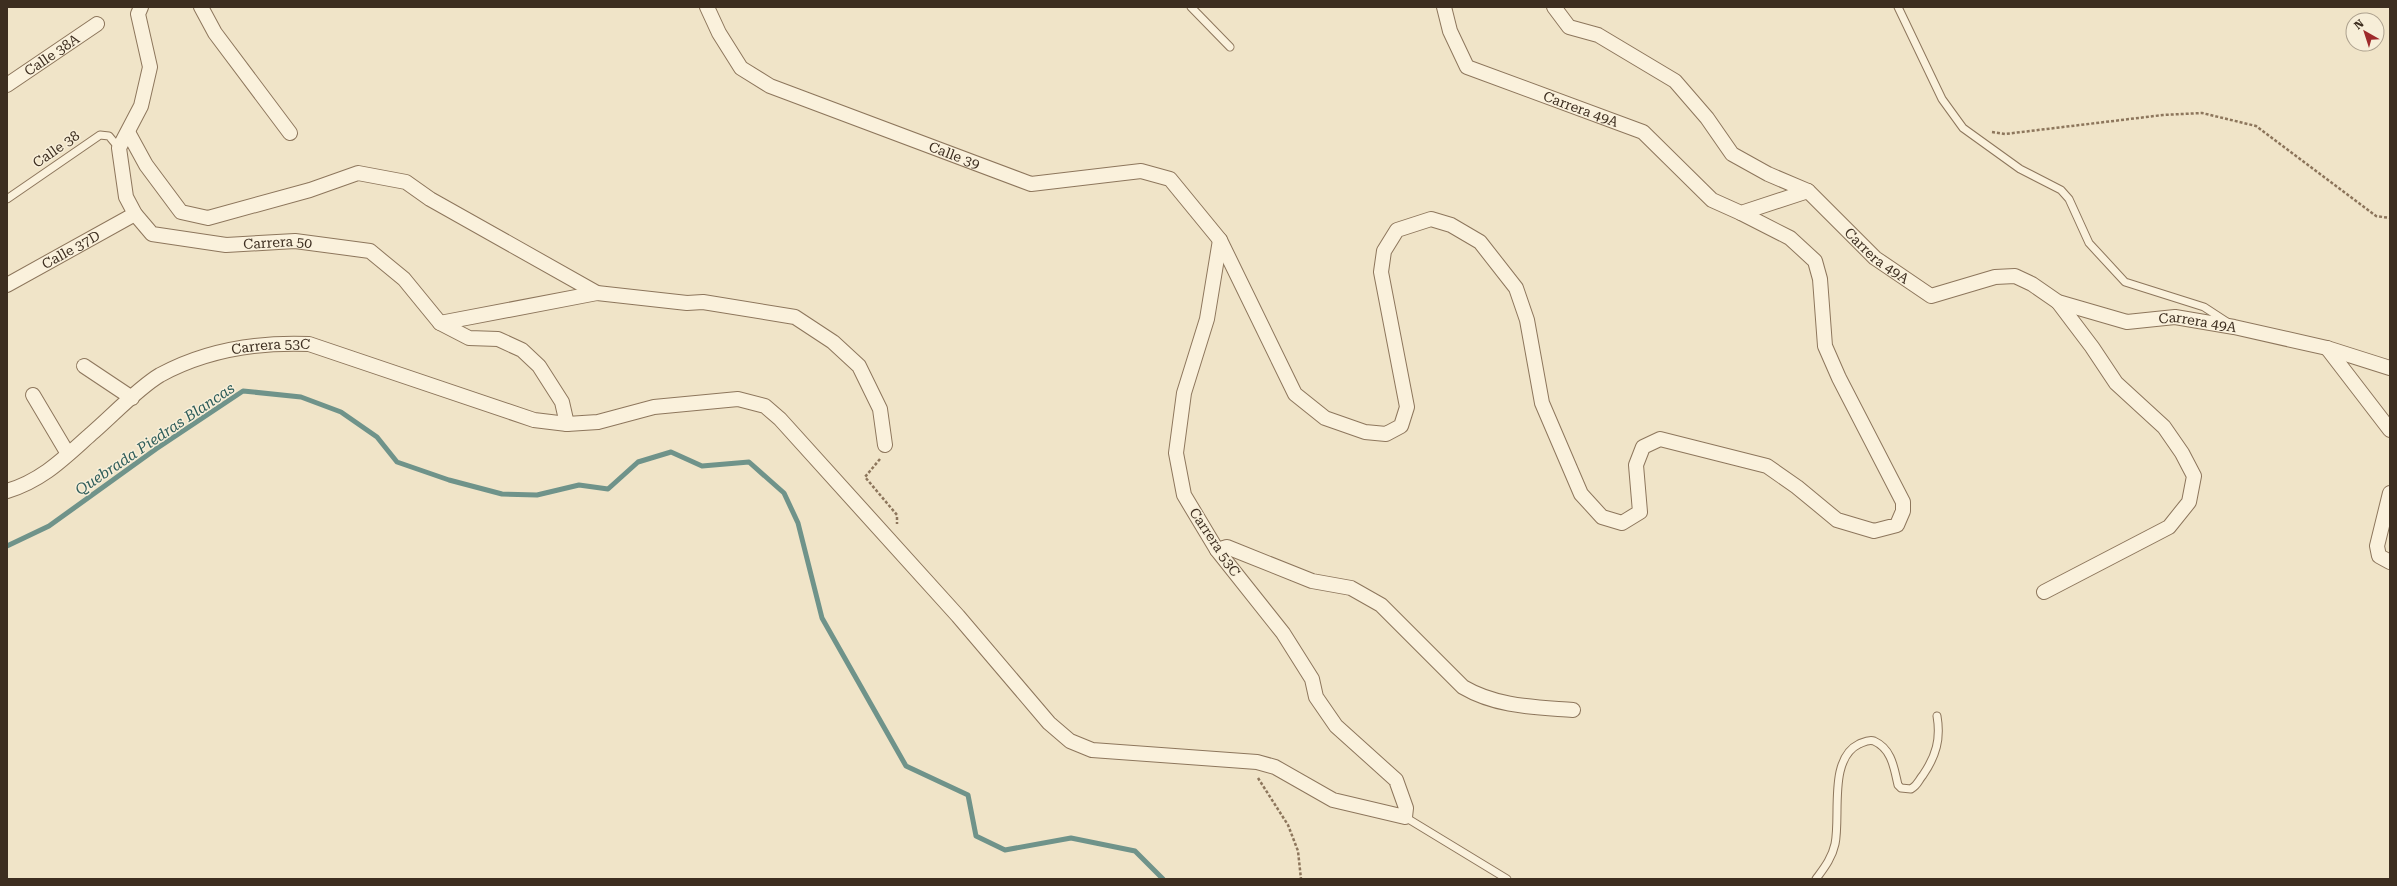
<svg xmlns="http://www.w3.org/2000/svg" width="2397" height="886" viewBox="0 0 2397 886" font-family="'Roboto Serif',serif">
<rect width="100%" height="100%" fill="#f0e4c8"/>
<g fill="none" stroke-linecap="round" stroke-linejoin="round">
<path stroke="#6f938a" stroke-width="5" d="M7 546 49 526 156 449 243 391 301 397 341 412 377 437 397 462 449 480 502 494 537 495 579 485 608 489 638 462 671 452 702 466 749 462 784 493 798 523 822 618 906 766 968 795 976 836 1005 850 1071 838 1135 851 1163 879"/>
<g stroke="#8d765c" stroke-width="9">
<path id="lane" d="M1191 7 1230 47
M1898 7 1942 99 1963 128 2020 169 2061 190 2069 199 2089 243 2125 282 2204 307 2227 322
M7 199 100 135 109 136 119 148
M1405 817 1507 879
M1816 879C1824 868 1832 858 1835 844 1841 816 1828 759 1859 744 1864 742 1869 739 1874 741 1892 749 1894 768 1898 785L1901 788 1911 789C1918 785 1918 781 1923 775 1936 756 1941 739 1937 716"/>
</g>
<g stroke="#8d765c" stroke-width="16">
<g id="street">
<path id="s1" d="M141 7 138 14 150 67 141 106 119 148 126 197 135 214 152 234 226 245 295 241 370 251 404 279 440 323 469 338 498 339 522 350 539 366 562 402 567 424"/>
<path d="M201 7 215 33 290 133"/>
<path id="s2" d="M707 7 719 33 741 68 770 86 1031 184 1141 171 1170 179 1220 240 1295 394 1325 418 1365 432 1386 434 1401 426 1407 407 1381 272 1384 251 1397 230 1431 219 1451 225 1480 242 1516 288 1527 320 1542 403 1581 494 1602 517 1622 523 1640 512 1636 465 1643 447 1660 439 1767 466 1797 487 1837 520 1874 531 1897 525 1903 511V502L1839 378 1825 346 1820 279 1815 261 1790 238 1741 213"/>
<path id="s3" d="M1444 7 1450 31 1467 67 1643 132 1712 200 1741 213 1808 191 1875 258 1931 296 1995 277 2015 276 2032 284 2058 302 2127 322 2175 317 2234 327 2327 348 2390 368"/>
<path d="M1554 7 1569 27 1598 35 1675 81 1707 118 1732 154 1768 174 1808 191"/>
<path id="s4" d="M7 85 97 24"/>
<path d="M128 132 146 165 181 212 208 218 310 190 358 173 406 182 430 199 597 293 687 303 703 302 795 317 833 342 859 366 880 409 885 445"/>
<path id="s5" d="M7 285 135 214"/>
<path d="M440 323 597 293"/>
<path d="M2327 348 2390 430"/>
<path d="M84 366 132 398"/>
<path d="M33 395 68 454"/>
<path id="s6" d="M7 491C43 480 64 458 91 434 111 417 138 388 160 375 206 350 258 342 309 344L534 420 567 424 598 422 654 407 738 399 765 406 780 419 958 616 1049 723 1070 741 1092 750 1257 762 1275 767 1333 800 1405 817 1406 808 1396 780 1336 726 1316 697 1312 679 1283 633 1217 550 1184 495 1176 453 1184 393 1207 319 1220 240"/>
<path d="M2390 493 2377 546 2379 556 2390 562"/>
<path d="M1217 550 1227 547 1312 581 1351 588 1381 605 1463 687C1497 707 1535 707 1573 710"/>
<path d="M2044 592 2169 527 2189 502 2194 476 2182 453 2164 427 2116 383 2092 347 2058 302"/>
</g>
</g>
<path stroke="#8d765c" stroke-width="2.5" stroke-dasharray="3 2" stroke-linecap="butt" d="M1992 132 2005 134 2163 115 2202 113 2256 126 2376 216 2390 218
M880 459 865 477 897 515V524
M1258 778 1288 825 1298 851 1301 879"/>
<use href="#lane" stroke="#faf1dc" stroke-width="7"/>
<use href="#street" stroke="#faf1dc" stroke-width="14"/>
</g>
<g text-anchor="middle" stroke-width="3" stroke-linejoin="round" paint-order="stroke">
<g font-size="14" fill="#3d2e20" stroke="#f7eed8">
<text dy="5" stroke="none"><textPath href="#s4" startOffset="54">Calle 38A</textPath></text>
<text dy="5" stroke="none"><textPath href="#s3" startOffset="186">Carrera 49A</textPath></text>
<text transform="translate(56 149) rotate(-35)" y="5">Calle 38</text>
<text dy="5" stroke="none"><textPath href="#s2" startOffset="301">Calle 39</textPath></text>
<text dy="5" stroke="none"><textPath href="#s1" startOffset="371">Carrera 50</textPath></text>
<text dy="5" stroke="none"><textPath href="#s5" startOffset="73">Calle 37D</textPath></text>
<text dy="5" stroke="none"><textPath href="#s3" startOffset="546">Carrera 49A</textPath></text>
<text dy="5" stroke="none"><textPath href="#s3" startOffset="894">Carrera 49A</textPath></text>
<text dy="5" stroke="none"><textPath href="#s6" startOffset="309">Carrera 53C</textPath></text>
<text transform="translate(1215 542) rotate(56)" y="5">Carrera 53C</text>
</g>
<g font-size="15" font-style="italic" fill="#2f5d5a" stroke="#f7eed8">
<text transform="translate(155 439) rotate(-34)" y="5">Quebrada Piedras Blancas</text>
</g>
</g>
<rect width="2397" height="886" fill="none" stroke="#3d2e20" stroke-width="16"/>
<g transform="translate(2365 32) rotate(321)"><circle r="19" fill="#f7eed8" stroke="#ada18e"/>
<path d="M0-3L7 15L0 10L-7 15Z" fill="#9e2a2b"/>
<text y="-6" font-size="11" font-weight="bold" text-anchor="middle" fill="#3d2e20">N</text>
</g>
</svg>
